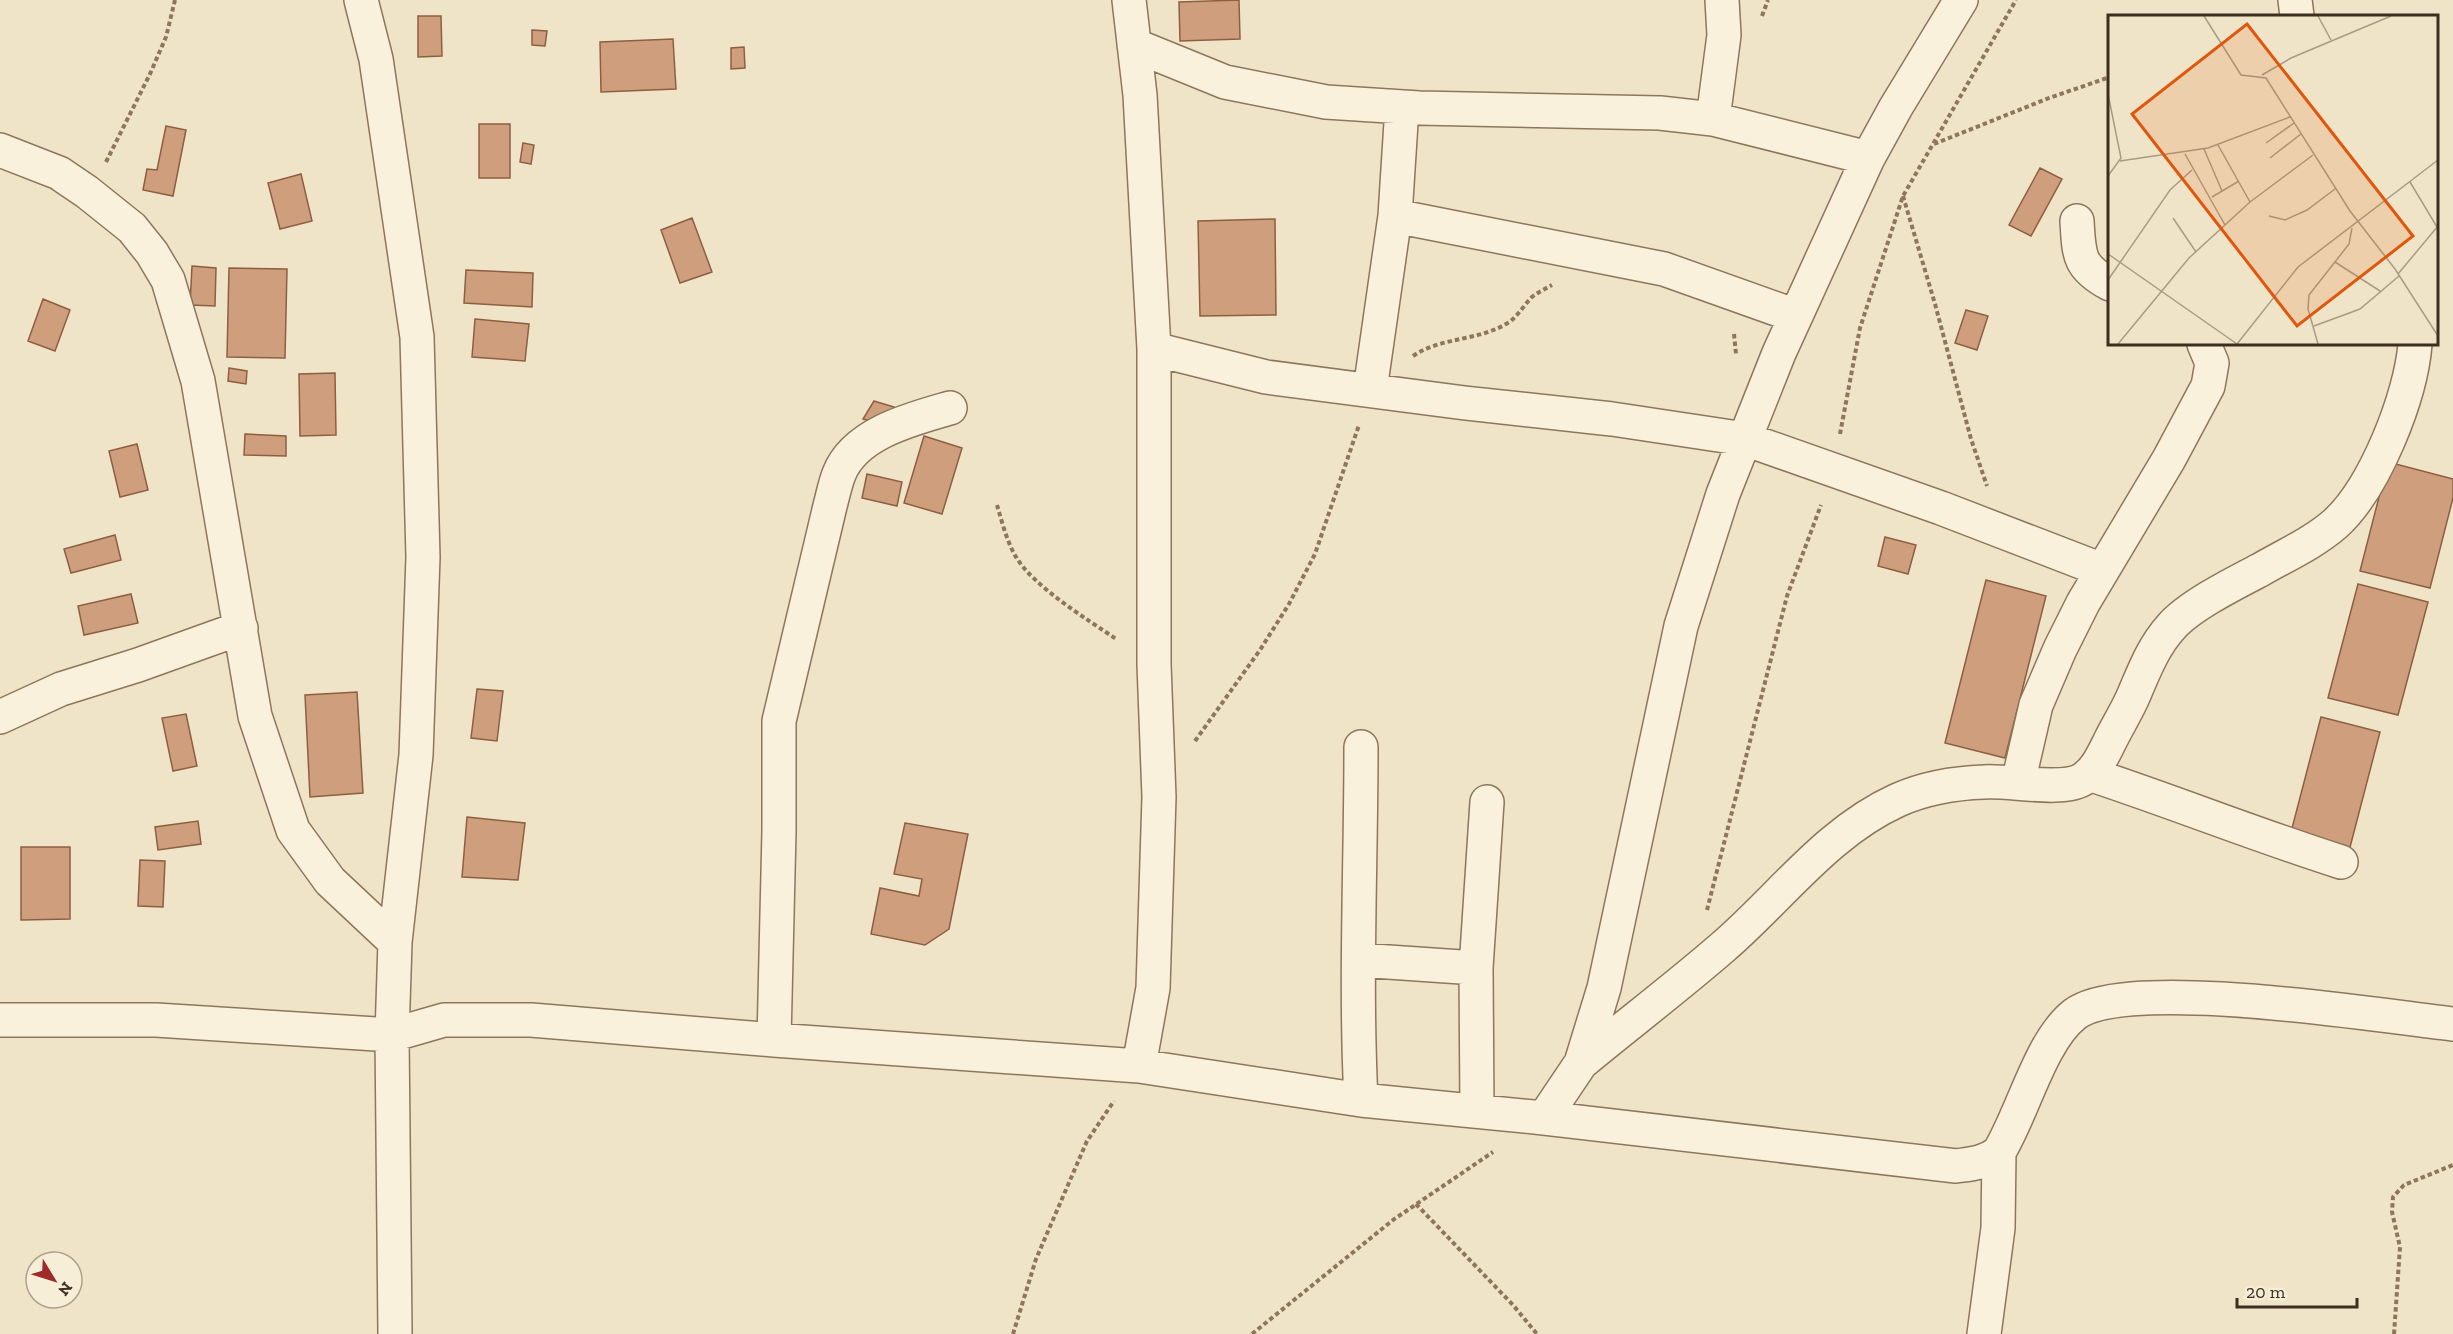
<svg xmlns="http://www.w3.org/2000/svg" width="2453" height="1334" viewBox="0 0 2453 1334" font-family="'Zilla Slab',serif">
<rect width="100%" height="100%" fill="#f0e4c8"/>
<path fill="#cf9f7d" stroke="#8d5f41" stroke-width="1.5" d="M1239 0 1240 39 1180 41 1179 2Z
M418 16H441L442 56 418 57Z
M532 30 547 31 545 46 532 45Z
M673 39 676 89 601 92 600 42Z
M744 47 745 68 731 69V48Z
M479 124H510V178H479Z
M166 126 186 130 173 196 143 190 147 169 157 170Z
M523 143 534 145 531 164 520 162Z
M2040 168 2062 179 2031 236 2009 225Z
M301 174 312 221 280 229 268 183Z
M692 218 712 272 680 283 661 230Z
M1275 219 1276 315 1200 316 1198 221Z
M192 266 216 268 215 306 190 305Z
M229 268 287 269 285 358 227 357Z
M466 270 533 273 532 307 464 303Z
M43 299 70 310 55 351 28 341Z
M1966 310 1988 316 1977 350 1955 343Z
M475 319 529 324 525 361 472 357Z
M229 368 247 371 246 384 228 381Z
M335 373 336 435 300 436 299 374Z
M874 401 894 407 889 425 863 419Z
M245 434 286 436V456L244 455Z
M924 436 962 448 942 514 904 503Z
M137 444 148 490 120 497 109 451Z
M2388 462 2453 479V498L2430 588 2360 571Z
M867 474 902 482 897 506 862 498Z
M115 535 121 560 71 573 64 549Z
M1885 537 1916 545 1908 574 1878 566Z
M1986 580 2046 596 2005 758 1945 743Z
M2358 584 2428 602 2398 715 2328 698Z
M131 594 138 623 84 635 78 606Z
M477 689 503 691 497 741 471 738Z
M357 692 363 793 310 797 305 695Z
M186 714 197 766 173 771 162 718Z
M2321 717 2380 732 2349 851 2290 836Z
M467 817 525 823 518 880 462 877Z
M198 821 201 844 158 850 155 827Z
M905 823 968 834 949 929 925 945 871 934 880 888 919 896 922 879 894 874Z
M21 847H70V919L21 920Z
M140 860 165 861 163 907 138 906Z"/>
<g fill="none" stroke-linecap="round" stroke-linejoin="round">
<g stroke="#8d765c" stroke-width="36">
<path id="minor" d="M361 0 376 59 417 337 423 557 416 755 395 942 392 1035 395 1334
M1129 0 1140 95 1154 349V664L1159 797 1153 988 1139 1066
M2295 0 2297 16
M1134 45 1225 82 1326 102 1419 108 1660 113 1713 119 1868 158
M1713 119 1724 35 1722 0
M0 150 59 173 87 192 132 228 152 253 168 280 198 381 255 716 293 830 330 881 395 942
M1395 216 1664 269 1796 316
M2077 221C2079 255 2078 267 2110 284
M1154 349 1266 377 1465 403 1612 419 1745 439 1941 508 2102 570
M1370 390 1395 216 1402 107
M0 717 61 689 138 665 241 628
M2089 774C2174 802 2256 835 2341 862
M2018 783 2036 705 2060 649 2083 603 2169 459 2208 386 2212 363 2204 344
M1359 960 1476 968
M0 1020H156L392 1035 444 1020H531L774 1040 1139 1066 1361 1100 1544 1118 1956 1166C1971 1164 1986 1163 1999 1152 2023 1113 2040 1041 2075 1014 2127 975 2381 1016 2453 1024
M774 1040 779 831V721L830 506C833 495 835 484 839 474 855 433 912 419 950 408
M1581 1063C1628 1024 1677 987 1723 947 1780 898 1827 832 1898 800 1925 788 1955 783 1984 782 2009 780 2064 792 2083 779 2096 771 2103 755 2110 741 2117 727 2125 714 2132 699 2143 674 2152 648 2171 627 2189 606 2235 583 2260 570 2286 555 2313 543 2335 524 2375 488 2411 396 2415 344
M1361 1100C1355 982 1361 865 1361 747
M1477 1111 1476 968 1487 802
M1544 1118 1581 1063 1604 988 1681 626 1723 494 1779 353 1868 158 1896 107 1961 0
M1984 1334 1998 1228 1999 1152"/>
</g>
<path stroke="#8d765c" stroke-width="4" stroke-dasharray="4.5 3" stroke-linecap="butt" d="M1762 16 1768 0
M1934 144 2049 98 2110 77
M106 162 150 74 166 37 175 0
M1903 196 1935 304 1971 439 1987 486
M1734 334 1736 354
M1413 356C1441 337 1477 341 1506 324 1517 318 1523 306 1532 297 1538 292 1545 289 1552 285
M1840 434 1860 328 1903 196 2016 0
M997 505C1002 522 1007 542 1016 557 1034 587 1087 619 1116 639
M1195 741 1260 650 1289 604 1315 554 1359 425
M1707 910 1787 596 1821 505
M1416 1204 1513 1305 1537 1334
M1013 1334 1036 1259 1087 1141 1114 1101
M1252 1334 1393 1220 1493 1152
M2394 1334 2400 1247 2392 1212 2393 1197 2404 1185 2453 1165"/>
<use href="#minor" stroke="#faf1dc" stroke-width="33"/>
</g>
<g transform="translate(2108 15)">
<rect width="330" height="330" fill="#f0e4c8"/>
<path fill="none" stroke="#a89b85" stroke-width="1.5" d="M96 1 133 60 158 63 242 196 287 254 330 321M210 1 223 25M154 60 183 43 283 1M0 79 13 143 0 161M158 128 186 108M110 130 142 187M96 134 114 176M77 139 117 210M162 143 193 119M12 146 100 133 182 102M302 167 329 212M104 182 131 166M161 201 177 205 199 195 227 174M65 203 88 237M0 239 129 329M227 247 272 276M290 259 330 211M0 265 62 175 84 155M206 311 252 294 291 261M10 329 81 243 142 187 205 140M129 329 190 252 330 145M210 329 200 294 201 280 241 229 244 213"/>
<path fill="#df570d" fill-opacity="0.15" stroke="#df570d" stroke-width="3" d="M139 9 305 221 189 311 24 99Z"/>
<rect width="330" height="330" fill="none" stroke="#3d2e20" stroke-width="3"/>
</g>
<g transform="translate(54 1280) rotate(128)"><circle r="28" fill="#f7eed8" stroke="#ada18e" stroke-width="1.5"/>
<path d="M0-4.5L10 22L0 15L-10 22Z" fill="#9e2a2b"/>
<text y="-9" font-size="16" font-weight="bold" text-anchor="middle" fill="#3d2e20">N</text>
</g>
<path d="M2237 1298v9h120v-9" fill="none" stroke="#3d2e20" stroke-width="3"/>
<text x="2246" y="1298" font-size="18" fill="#3d2e20" stroke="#f7eed8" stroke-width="4.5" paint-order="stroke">20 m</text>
</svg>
